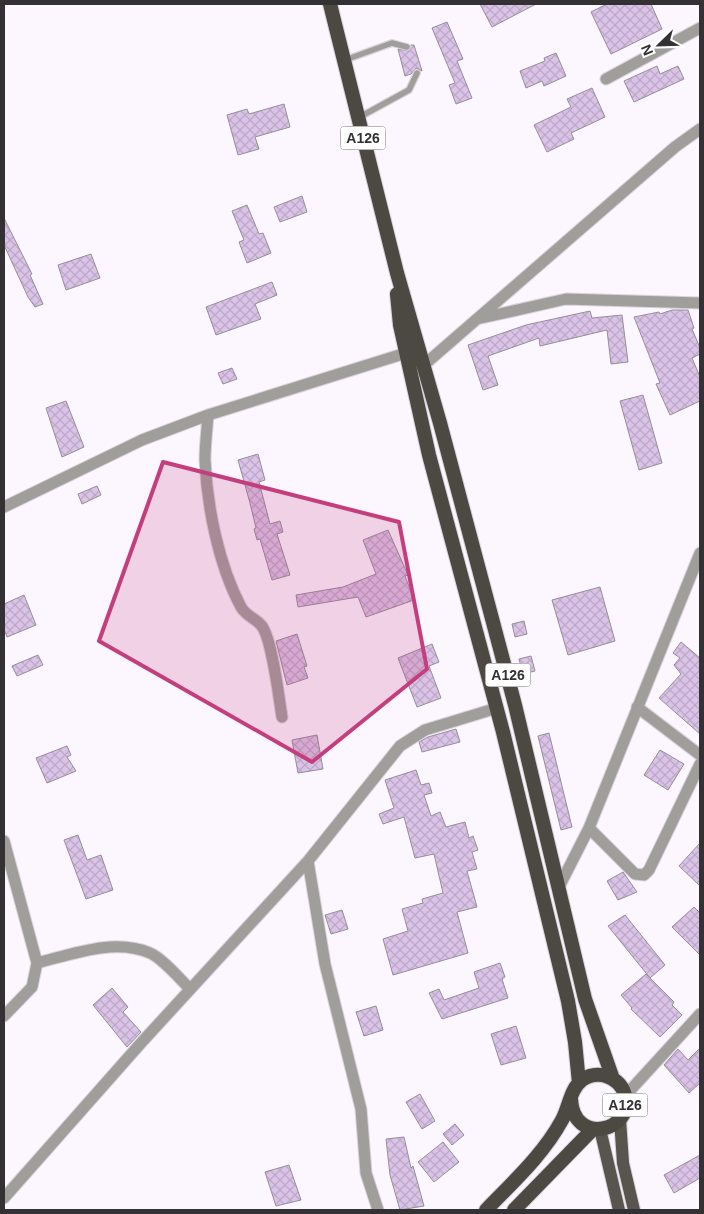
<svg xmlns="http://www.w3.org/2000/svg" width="704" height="1214" viewBox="0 0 704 1214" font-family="Helvetica,sans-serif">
<defs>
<pattern id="building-cross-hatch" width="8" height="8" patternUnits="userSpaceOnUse" patternTransform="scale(1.25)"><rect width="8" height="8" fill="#dbc3e8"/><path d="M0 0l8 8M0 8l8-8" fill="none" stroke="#bca8c8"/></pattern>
</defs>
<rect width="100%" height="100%" fill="#fcf7ff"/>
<path fill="url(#building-cross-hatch)" stroke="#948f97" d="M480 4H536L492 27Z
M607 4H651L662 29 611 54 591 12Z
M447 22 463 59 457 61 472 98 456 104 449 85 455 83 432 28Z
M411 45H414L422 71 416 68 411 74 405 76 398 49 409 51Z
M556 53 566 76 544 86 542 81 526 88 520 71 545 61 544 58Z
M657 66 660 74 678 66 684 79 634 102 624 81Z
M592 88 605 117 571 133 574 139 547 152 534 125 571 107 567 99Z
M284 104 290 127 255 137 259 149 238 155 227 115 247 109 249 114Z
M302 196 307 212 280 222 274 207Z
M247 205 259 234 263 233 271 253 247 263 239 242 244 240 232 211Z
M4 218 32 274 30 275 43 304 35 307 28 297 4 245Z
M91 254 100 278 66 290 58 265Z
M272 282 277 295 255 304 261 319 216 335 206 307Z
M672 310H688L694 328 692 329 700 348V354L692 358 700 377V401L670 415 656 384 660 383 634 317 659 312 660 314Z
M590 311 592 318 622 315 628 362 611 364 607 330 540 346 539 338 488 356 498 385 483 390 468 345 526 325Z
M232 368 237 379 223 384 218 373Z
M643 395 662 463 639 470 620 401Z
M66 401 84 447 62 457 46 408Z
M258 454 265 480 259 482 270 524 280 521 283 532 277 534 290 575 272 580 260 539 257 540 254 529 256 528 250 503 238 460Z
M97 486 101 495 82 504 78 494Z
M388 530 408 575 405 576 414 600 366 617 358 597 298 607 296 595 343 587 376 574 363 540Z
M600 587 615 641 568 655 552 600Z
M24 595 36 625 7 637 4 629V604Z
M524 621 527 634 515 637 512 624Z
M297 634 307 666 304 667 308 678 287 685 276 641Z
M681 642 700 658V734L659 698 681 674 674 665 680 658 673 653Z
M432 644 439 662 429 666 441 698 417 707 398 658Z
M38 655 43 665 17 676 12 666Z
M531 656 535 671 523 674 519 659Z
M456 729 460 742 422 752 419 742 428 737Z
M549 733 572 827 561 830 538 736Z
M317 735 323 769 298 773 292 740Z
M67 746 71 755 67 757 76 771 47 783 36 758Z
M660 750 684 764 668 790 644 775Z
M416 770 421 785 429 783 432 793 424 795 431 816 440 812 446 827 465 822 469 838 473 836 478 850 472 852 477 869 467 871 477 907 457 912 468 953 393 975 383 939 408 931 402 909 423 903 422 899 443 893 434 854 415 858 404 817 383 824 379 814 394 808 385 780Z
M78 835 87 860 101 855 113 890 86 899 64 840Z
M700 843V886L679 866Z
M623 872 637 892 618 900 607 881Z
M694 907 700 913V955L672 927Z
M342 910 348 929 331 934 325 915Z
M625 915 665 965 650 978 608 926Z
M500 963 505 977 502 979 508 998 442 1019 429 993 439 989 444 1000 479 988 474 972Z
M646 974 674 1002 672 1005 682 1015 660 1037 631 1009 632 1008 621 995Z
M112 988 128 1007 123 1012 141 1032 127 1047 93 1005Z
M376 1006 383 1030 364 1036 356 1012Z
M516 1026 526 1058 501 1065 491 1034Z
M700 1048V1083L689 1093 664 1065 678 1049 688 1060Z
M420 1094 435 1121 422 1129 406 1102Z
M455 1124 464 1135 452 1145 443 1134Z
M404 1137 411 1168 413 1166 424 1206 400 1210 390 1175 386 1139Z
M443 1142 459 1162 434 1182 418 1162Z
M700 1155V1178L674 1193 664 1175Z
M289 1165 301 1200 276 1206 265 1172Z"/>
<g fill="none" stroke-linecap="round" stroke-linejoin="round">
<g stroke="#d8d3da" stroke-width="8">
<path id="service" d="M345 60 392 43 407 47
M358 118 409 90 417 73"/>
</g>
<g stroke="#d8d3da" stroke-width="13">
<path id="minor" d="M606 79 700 28
M477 319 566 299 700 303
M424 365 675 147 700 129
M208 415C207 430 205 445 205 460 207 507 219 566 241 607 246 616 255 618 261 625 272 637 279 699 282 717
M4 507 142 440 208 415 406 353
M637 707 700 755
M589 828 635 874 644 875 649 870 700 764
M4 841 37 963 32 987 4 1016
M308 861 325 964 361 1109 366 1173 378 1210
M559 887 589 828 700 553
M37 963C73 954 114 938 150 953 162 958 180 979 190 989
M625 1096 700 1014
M4 1198 141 1043 308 861 400 746 425 730 497 708"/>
</g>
<g stroke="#d8d3da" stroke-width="14">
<path id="primary" d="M620 1119 623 1163 634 1210
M600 1129 619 1210"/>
</g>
<g stroke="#d8d3da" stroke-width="16">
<path id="trunk" d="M330 4 397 273 440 423 515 705 585 999 613 1079
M397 294 400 325 429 455 503 732 568 1001 575 1042 579 1083
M486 1210C513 1182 543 1155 562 1120 569 1108 570 1089 582 1080 598 1069 620 1077 625 1095 635 1132 573 1146 571 1099
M514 1210 593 1129"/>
</g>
<use href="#service" stroke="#a09e9b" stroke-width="5.5"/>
<use href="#minor" stroke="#a09e9b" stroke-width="11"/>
<use href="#primary" stroke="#58554f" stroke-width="12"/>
<use href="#trunk" stroke="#4c4842" stroke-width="14"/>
</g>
<path fill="#c43e7e" fill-opacity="0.2" stroke="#c43e7e" stroke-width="4" stroke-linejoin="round" d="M163 462 399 522 427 669 312 762 99 641Z"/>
<g text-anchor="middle" stroke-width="4" stroke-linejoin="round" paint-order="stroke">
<g fill="#fff" stroke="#706f71" stroke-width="1">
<rect x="340.5" y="126.5" width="45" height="23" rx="4"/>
<rect x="485.5" y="663.5" width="45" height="23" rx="4"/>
<rect x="602.5" y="1093.5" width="45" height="23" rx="4"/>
</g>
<g font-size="14" font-weight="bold" fill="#333134">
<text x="363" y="143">A126</text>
<text x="508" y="680">A126</text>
<text x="625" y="1110">A126</text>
</g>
</g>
<rect width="704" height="1214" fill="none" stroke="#333134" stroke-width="10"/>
<g transform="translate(659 45) rotate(247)" stroke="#ffffff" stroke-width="4" paint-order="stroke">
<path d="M0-4L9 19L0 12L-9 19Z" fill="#333134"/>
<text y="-8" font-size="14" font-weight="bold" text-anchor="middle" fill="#333134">N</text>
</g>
</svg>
